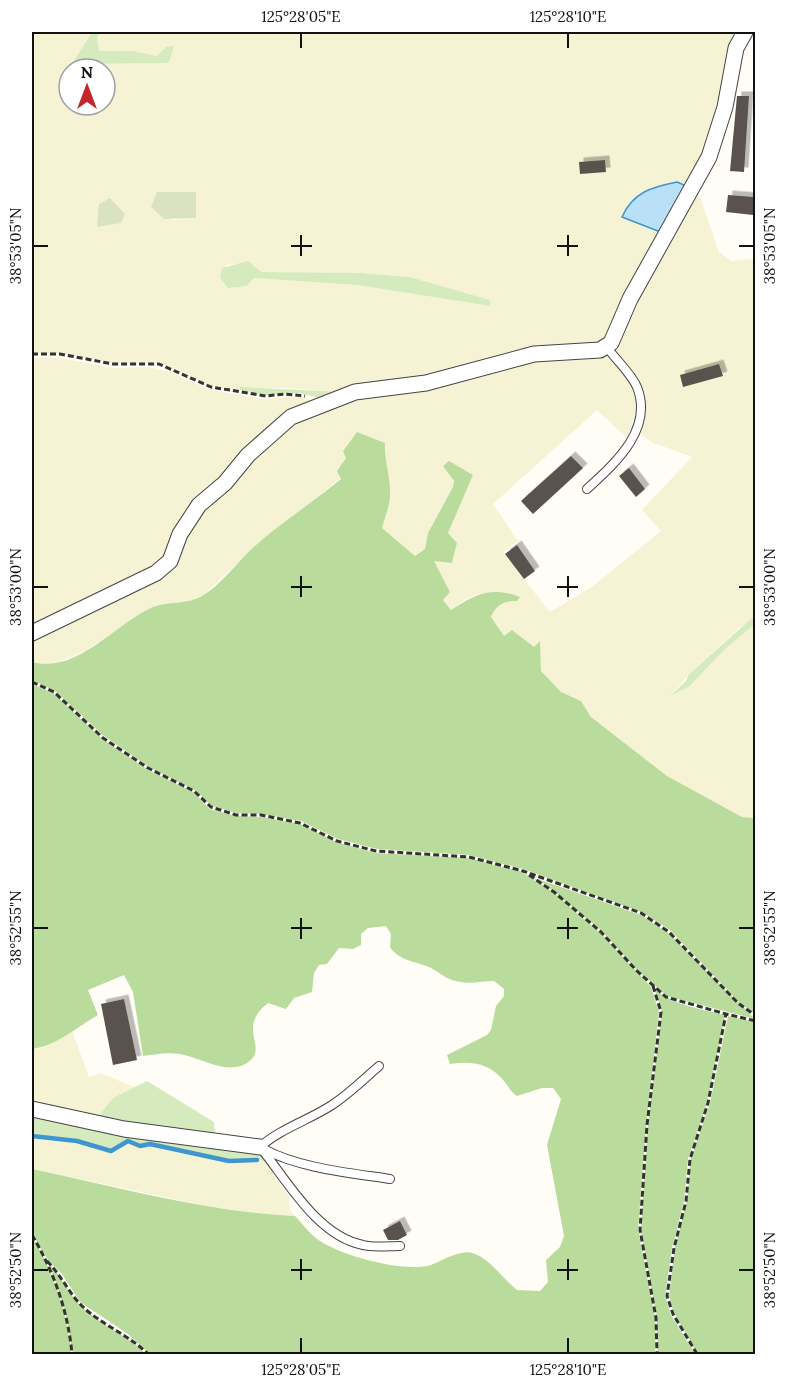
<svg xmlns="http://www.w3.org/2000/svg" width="787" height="1386" viewBox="0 0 787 1386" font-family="Lora,serif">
<defs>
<filter id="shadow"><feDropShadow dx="4.5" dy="-4.5" stdDeviation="0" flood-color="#0004"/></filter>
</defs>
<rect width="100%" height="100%" fill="#fffdf5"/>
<path fill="#f6f3d4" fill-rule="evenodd" d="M32 32H92L73 64 169 63 173 46 157 56 133 51H98L97 38 100 32H733L734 48 723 107 689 187 630 201 622 216 663 233 604 342 346 392 282 388H240V390L211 386 159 363H113L60 353H32ZM69 69H105V105H69ZM196 192 195 218 172 220 151 207ZM236 264H253L262 272 361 273 410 277 490 300 482 305 357 285 254 278 247 286 228 288 220 278 227 265Z
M694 191 699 194 719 252 731 261 755 259V618L739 628 693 670 671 695 690 686 725 649 755 624V818L742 817 667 776 591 717 581 701 561 692 550 682 541 671 540 642 534 647 512 630 504 636 491 617 494 609 508 601H517L520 597 494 592 478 594 466 599 451 610 443 600 450 592 433 560 453 562 457 543 448 533 473 475 449 462 443 466 454 482 453 487 428 533 425 549 415 556 381 528 389 506 390 490 384 461 385 443 357 432 343 451 346 458 337 471 341 478 257 545 203 595 187 602 154 607 85 651 59 662 41 664 32 662V636L139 586 167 569 201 508 219 494 278 431 306 414 351 397 417 391 552 355 604 352 634 388 637 407 627 438 597 410 493 504 518 541 503 552 550 612 593 586 661 531 642 510 692 457 651 442 638 431 644 406 641 390 612 348 624 316Z
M32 358H60L114 368 149 367 172 373 211 390 265 399 298 396 318 401 267 433 162 563 32 629Z
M72 1031 89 1077 101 1073 136 1088 113 1098 97 1118 32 1102V1049L42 1048Z
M32 1137 76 1142 111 1152 128 1143 140 1147 150 1145 229 1162 261 1160 273 1164 274 1176 289 1196V1208L295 1216 258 1214 211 1207 32 1169Z"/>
<path fill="#d5ebbd" d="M92 32H100L97 38 99 51H133L157 56 166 47 174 46 169 63 72 64Z
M248 261 262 272 361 273 410 277 490 300V306L357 285 254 278 247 286 228 288 220 278 222 268Z
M240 387 346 392 323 399 299 393 266 395 240 390Z
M752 618H755V624L725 649 690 686 670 696 686 681 689 674Z
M147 1081 214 1122 215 1135 97 1118 113 1098Z
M32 1112 259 1149 273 1164 257 1159H229L151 1143 140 1145 128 1140 111 1150 77 1139 32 1135Z"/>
<path fill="#b9dc9c" d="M357 432 385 443C384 460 390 475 390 491 391 504 385 516 382 528L415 556 425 549 428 533 453 487 454 481 443 466 449 461 473 475 448 533 457 543 452 563 434 561 450 592 443 600 451 610C475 594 491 586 520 597L517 601C505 600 495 606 491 617L504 636 512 630 534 647 540 641 541 671 561 692 581 701 591 717 667 776 742 817 755 818V1014L739 1002 670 930 642 912 523 869 469 855 377 849 338 839 301 821 261 814 236 813 212 806 195 790 149 767 104 736 55 691 32 680V662C78 674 114 624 153 607 169 601 186 605 202 596 221 585 238 561 255 546 281 523 314 501 341 479L337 471 346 458 343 451Z
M32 684 53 693 102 739 148 770 193 792 210 809 235 816 261 817 300 824 336 842 376 853 468 858 522 872 554 893 600 933 651 987 659 1012 646 1125 638 1230 655 1318V1354H150L128 1334 80 1302 62 1274 48 1260 32 1233V1169C118 1187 206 1212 295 1216 302 1223 309 1233 317 1239 340 1256 405 1273 431 1265 444 1260 462 1248 475 1254 491 1260 503 1279 517 1290L540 1291 548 1282 546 1260 560 1247 564 1236 547 1145 561 1099 553 1088H542L517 1096C510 1091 509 1087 504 1081 489 1063 472 1061 450 1064L447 1055 487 1035 491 1030 496 1006 504 996V989L494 981C484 981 471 984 461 982 449 981 441 974 431 968 417 961 400 962 390 947L391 934 386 926 368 928 361 934V945L353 949 339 948 327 964 319 965 314 973 312 992 294 998 286 1009 268 1003C237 1027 266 1046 251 1060 230 1078 203 1058 180 1054 168 1052 156 1054 143 1056L133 992 124 975 88 990 98 1015C77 1027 56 1046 32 1049Z
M538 879 641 915 668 933 755 1019 667 996 636 969 602 931Z
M655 990C675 1005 700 1009 725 1015L707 1102 688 1159 684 1201 672 1248 665 1296 671 1315 695 1354H658L657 1318 641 1230 648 1125 662 1012Z
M728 1016 755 1022V1354H698L674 1313 669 1296 675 1248 687 1201 691 1159 710 1103Z
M32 1237C54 1273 67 1312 71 1354H32Z
M50 1265C63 1279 71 1298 85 1310 104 1327 128 1336 146 1354H73L66 1314Z"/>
<path fill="#d9e3c4" d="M157 192H196V218L164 219 151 207Z
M110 198 125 214 121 223 97 227 99 204Z"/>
<path fill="#b9e0f7" stroke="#3f96cf" stroke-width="1.5" d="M677 182 689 187 663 233 622 217C633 192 652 187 677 182Z"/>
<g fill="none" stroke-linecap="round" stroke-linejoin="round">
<path stroke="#3f96cf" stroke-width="4.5" d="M32 1136 77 1141 111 1151 128 1141 140 1146 150 1144 229 1161 257 1160"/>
</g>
<path fill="#5a524d" filter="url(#shadow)" d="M737 96H749L744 172 730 171Z
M605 160 606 172 580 174 579 162Z
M728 195 754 197 753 215 726 212Z
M719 364 723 376 683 387 680 375Z
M571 456 583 468 533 514 521 501Z
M629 468 645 489 636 497 619 476Z
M517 545 535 571 524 579 505 554Z
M124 999 137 1060 113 1065 101 1004Z
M400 1221 407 1235 398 1240H388L383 1230Z"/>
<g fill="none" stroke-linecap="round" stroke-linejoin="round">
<g stroke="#444" stroke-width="10">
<path id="service" d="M587 489C614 464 654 430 637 387 631 373 615 359 606 346
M260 1147C287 1180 317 1236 363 1245 374 1248 388 1246 400 1246
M260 1147C280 1129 309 1120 332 1105 349 1094 364 1079 379 1066
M264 1149C298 1168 351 1173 390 1179"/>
</g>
<g stroke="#444" stroke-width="17">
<path id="minor" d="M32 633 156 573 170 561 180 534 199 505 225 483 248 455 291 417 355 392 426 383 534 354 600 350 611 343 630 299 709 157 725 107 736 48 745 32
M32 1109 124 1129 260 1147"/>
</g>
<path stroke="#333" stroke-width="3" stroke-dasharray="6 3" stroke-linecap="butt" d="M32 354H60L113 364H159L211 387 266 396 285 394 305 396
M32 682 54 692 103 738 148 768 194 791 211 807 236 815H261L300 823 337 841 376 851 469 857 523 871 641 913 669 932 738 1003 756 1016
M529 875 554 892 601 932 636 970 666 997 726 1014
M653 986 661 1012 647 1125 640 1230 656 1318 657 1354
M32 1235C54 1272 68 1311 72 1354
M47 1261C61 1275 69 1293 81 1305 101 1325 128 1334 148 1354
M697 1354 673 1314 667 1296 674 1248 686 1201 690 1159 708 1103 726 1014 756 1021"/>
<use href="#service" stroke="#fff" stroke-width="8"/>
<use href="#minor" stroke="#fff" stroke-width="15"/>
</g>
<path fill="none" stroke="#111" stroke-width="2" d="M301 33V48M568 33V48M301 235V256M568 235V256M33 246H48M291 246H312M557 246H578M739 246H754M301 576V597M568 576V597M33 587H48M291 587H312M557 587H578M739 587H754M301 918V939M568 918V939M33 928H48M291 928H312M557 928H578M739 928H754M301 1259V1280M568 1259V1280M33 1270H48M291 1270H312M557 1270H578M739 1270H754M301 1338V1353M568 1338V1353"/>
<rect width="787" height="1386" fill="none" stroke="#ffffff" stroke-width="66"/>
<g transform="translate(87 87)"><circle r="28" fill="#ffffff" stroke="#a0a0a0" stroke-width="1.5"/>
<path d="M0-4.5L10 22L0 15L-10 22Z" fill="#c4262e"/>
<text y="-9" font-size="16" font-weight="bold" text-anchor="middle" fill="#111111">N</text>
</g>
<rect x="33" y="33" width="721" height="1320" fill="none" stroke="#111" stroke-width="2"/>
<g font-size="15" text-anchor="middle" fill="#111">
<text x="301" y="22">125°28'05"E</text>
<text x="568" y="22">125°28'10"E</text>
<text transform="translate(16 246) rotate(-90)" y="5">38°53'05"N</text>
<text transform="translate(770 246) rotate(-90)" y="5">38°53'05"N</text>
<text transform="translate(16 587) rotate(-90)" y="5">38°53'00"N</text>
<text transform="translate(770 587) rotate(-90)" y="5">38°53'00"N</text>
<text transform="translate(16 928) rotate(-90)" y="5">38°52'55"N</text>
<text transform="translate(770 928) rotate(-90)" y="5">38°52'55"N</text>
<text transform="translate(16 1270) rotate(-90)" y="5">38°52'50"N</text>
<text transform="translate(770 1270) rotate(-90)" y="5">38°52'50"N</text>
<text x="301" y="1375">125°28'05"E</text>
<text x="568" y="1375">125°28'10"E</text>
</g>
</svg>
